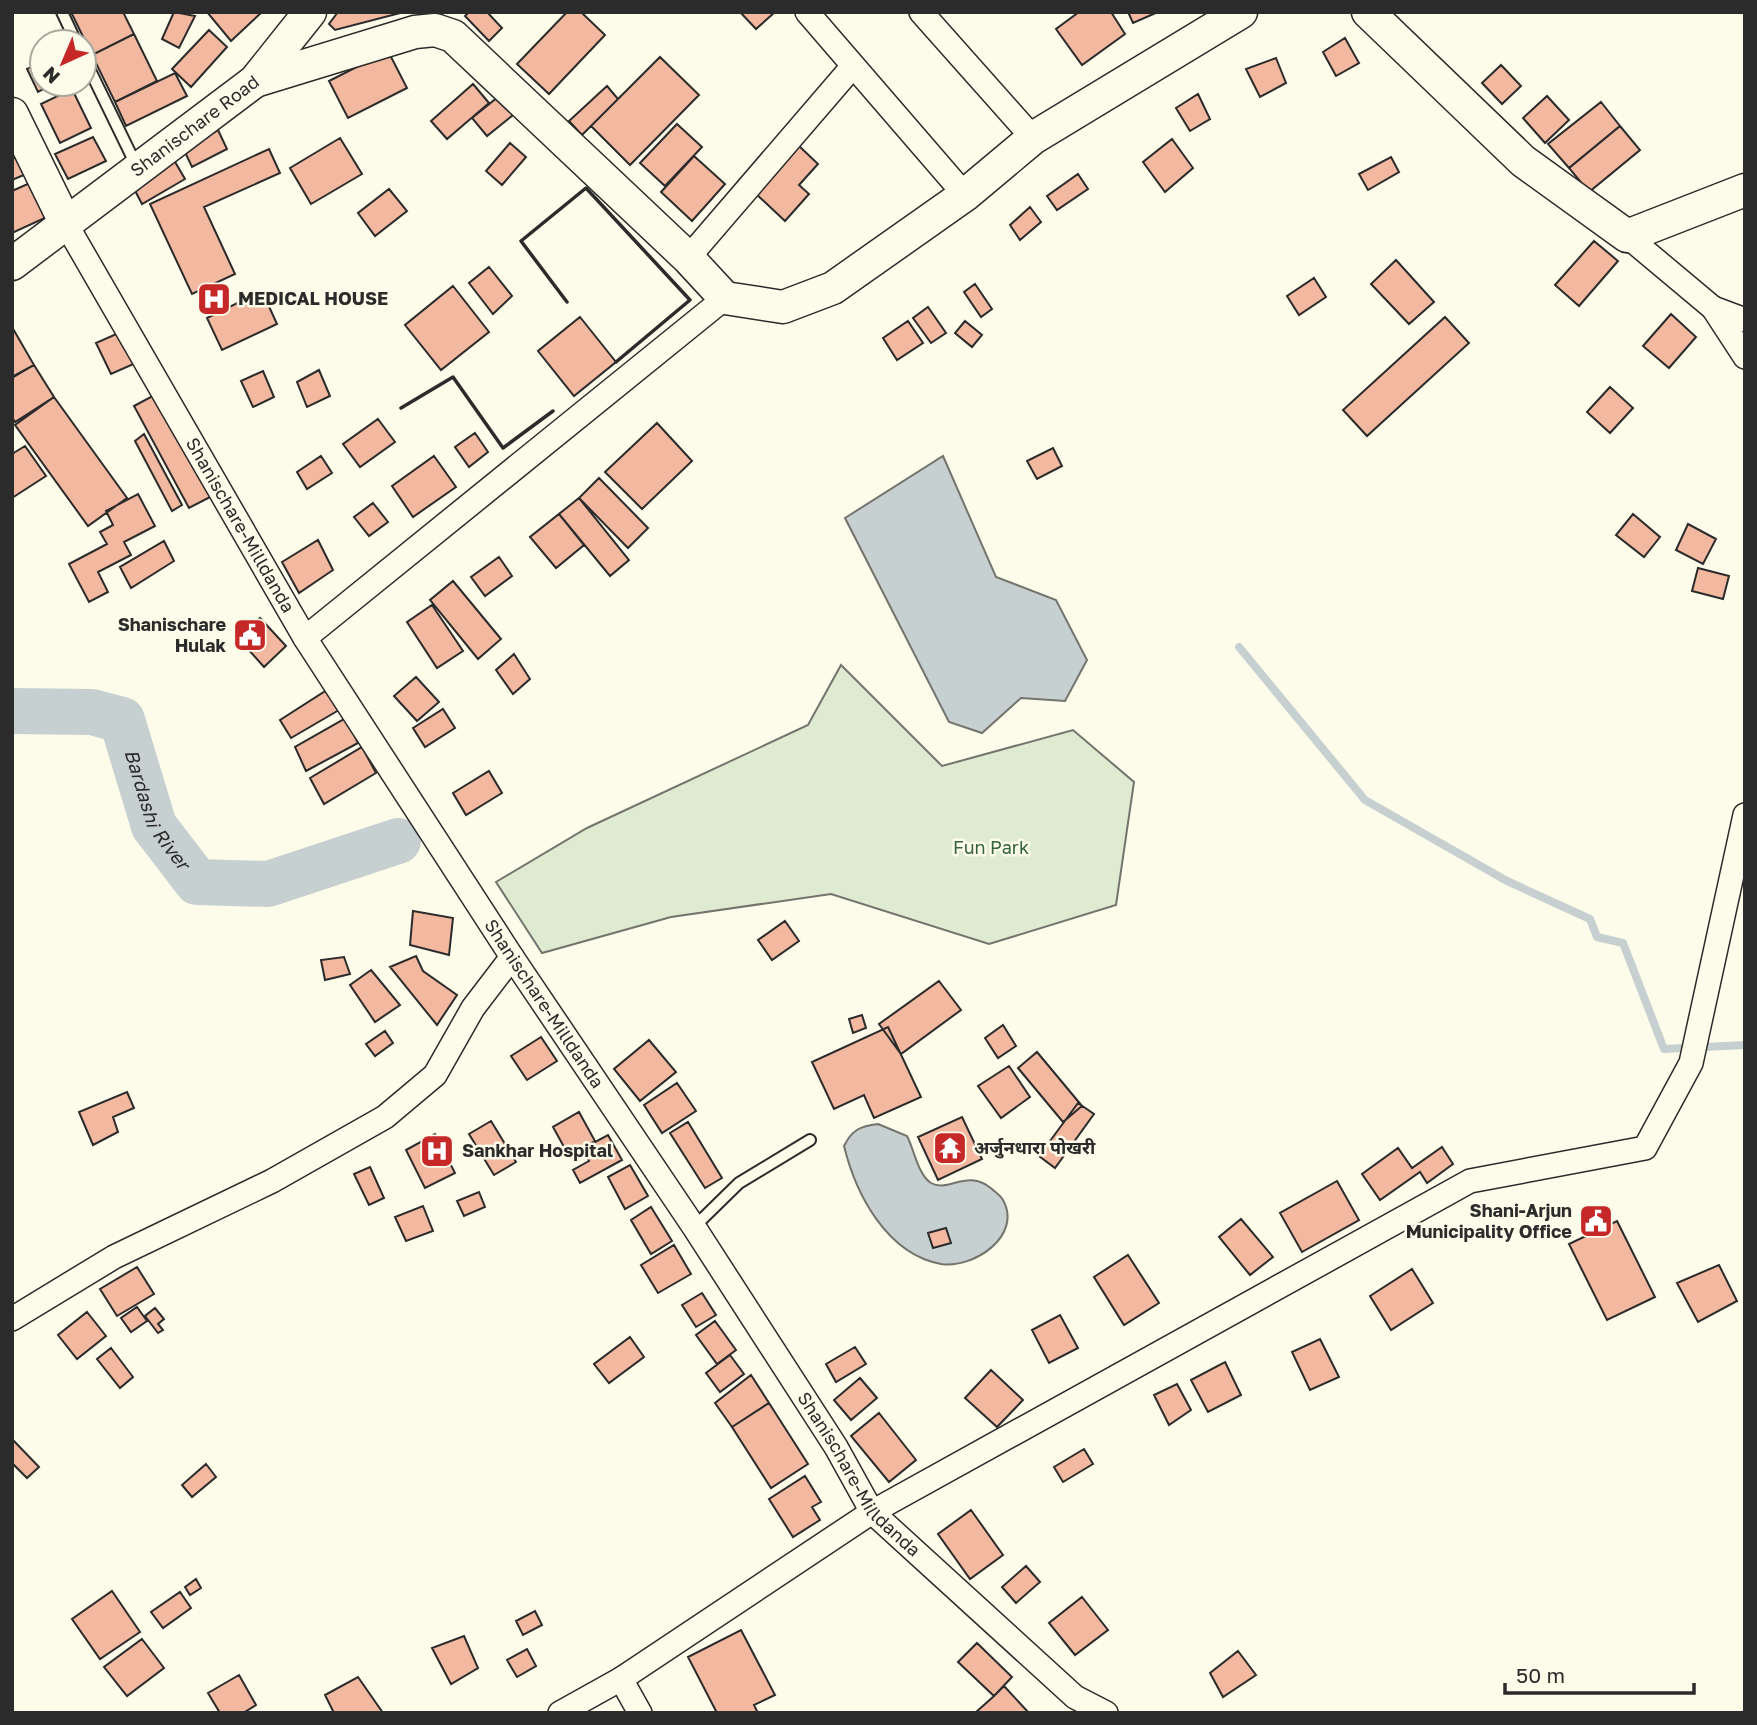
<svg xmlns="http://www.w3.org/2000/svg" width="1757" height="1725" viewBox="0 0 1757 1725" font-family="'Golos Text','Noto Sans Devanagari',sans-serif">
<rect width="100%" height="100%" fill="#fdfbea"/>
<path fill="#deebd1" stroke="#74746e" stroke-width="2" d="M841 665 942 766 1073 730 1134 782 1116 905 989 944 831 894 671 917 542 953 496 882 587 828 808 725Z"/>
<path fill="#c7d0d0" stroke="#74746e" stroke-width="2" d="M943 456 996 577 1056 600 1087 660 1065 701 1021 698 982 733 949 722 845 518Z
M878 1124 907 1136C914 1149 918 1175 931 1183 949 1193 967 1168 992 1189 995 1192 1001 1196 1003 1200 1023 1236 973 1269 941 1264 887 1254 856 1195 844 1146 852 1130 860 1126 878 1124Z"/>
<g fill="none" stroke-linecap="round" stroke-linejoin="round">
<path stroke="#c7d0d0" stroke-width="8" d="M1239 647 1365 800 1507 881 1590 919 1597 937 1623 943 1664 1049 1745 1045"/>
<path stroke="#c7d0d0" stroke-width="46" id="s1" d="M12 711 92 712 122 720 154 826 197 882 268 884 398 841"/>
</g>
<path fill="#f2b8a0" stroke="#2b2b2b" stroke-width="2" d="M71 12H123L134 34 92 55Z
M174 12 195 16 179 48 162 39Z
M207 12H262L231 41Z
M338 12H404L335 30 329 24Z
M469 12H487L502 28 489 41 465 16Z
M567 12H581L605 35 549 94 517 64Z
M740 12H775L756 29Z
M1079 12H1111L1125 34 1082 65 1056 29Z
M1128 12H1158L1133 23Z
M209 30 227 47 191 87 172 69Z
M134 34 157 81 115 102 92 55Z
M1345 38 1359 63 1336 76 1323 52Z
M388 51 407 88 348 118 329 81Z
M660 57 699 95 630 165 591 126Z
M1276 58 1286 83 1260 97 1246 69Z
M42 62V84H53L38 92 27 69Z
M1501 65 1521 86 1502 104 1482 83Z
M175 73 187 96 126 126 115 102Z
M473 84 489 103 447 139 431 121Z
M607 86 618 99 582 135 569 121Z
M72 89 91 128 60 143 41 104Z
M1198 94 1210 119 1190 131 1176 108Z
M1547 96 1569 120 1545 143 1523 118Z
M498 97 513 115 487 136 472 118Z
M1601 102 1620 126 1569 168 1548 144Z
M677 124 702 147 665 186 640 163Z
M1620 126 1640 150 1589 192 1569 168Z
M218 130 227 149 192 167 183 148Z
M93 137 106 161 68 179 55 154Z
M340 138 362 174 311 204 290 168Z
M1172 139 1193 168 1165 192 1143 162Z
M510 143 526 157 502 185 486 171Z
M798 145 818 164 799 185 809 194 785 221 754 192Z
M269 149 280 173 204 207 235 274 192 294 150 204Z
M23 154 31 172 12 180V159Z
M171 155 185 179 142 204 130 181Z
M694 156 725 184 692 221 661 192Z
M1391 157 1399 172 1368 190 1359 174Z
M1078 174 1088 189 1057 210 1047 196Z
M32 182 47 217 12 233V191Z
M389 189 407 211 375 236 358 213Z
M1030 207 1041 222 1020 240 1010 225Z
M1594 241 1618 261 1579 306 1555 285Z
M1396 260 1434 302 1409 324 1371 284Z
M489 267 512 296 493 314 469 283Z
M1314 278 1326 297 1299 315 1287 296Z
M975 284 992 309 981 317 964 292Z
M453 286 489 332 441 370 405 325Z
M262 291 277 324 222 350 207 318Z
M928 307 946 333 931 343 913 318Z
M1671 314 1696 337 1669 368 1643 346Z
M580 317 616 362 574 396 538 351Z
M1445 317 1469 343 1367 436 1343 410Z
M908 321 923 343 897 360 883 338Z
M965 321 982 335 972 347 955 333Z
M12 327 34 365 12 377Z
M123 331 138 362 111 374 96 343Z
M34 365 54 397 15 422 12 417V378Z
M319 370 330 396 307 407 297 382Z
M263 371 274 397 253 407 241 381Z
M1610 387 1633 408 1610 433 1587 412Z
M160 392 214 495 189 508 134 406Z
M54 397 127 498 88 526 15 425Z
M378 419 395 442 360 467 343 444Z
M657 423 692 461 642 509 605 472Z
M475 433 488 452 469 467 455 447Z
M144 434 182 505 172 511 135 441Z
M25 446 46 476 12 498V454Z
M1053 448 1062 466 1037 479 1027 461Z
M321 456 332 473 307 489 297 472Z
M434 456 456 487 413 517 392 486Z
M599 478 648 528 628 548 579 498Z
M138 494 155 526 124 542 131 555 98 572 108 592 89 602 69 564 107 544 100 532 113 525 106 511Z
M579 498 629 560 610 576 559 514Z
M373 503 388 522 369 536 354 517Z
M559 514 584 545 556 568 530 537Z
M1633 514 1660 537 1644 557 1616 535Z
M1688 524 1716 539 1703 564 1676 550Z
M318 540 333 570 299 593 282 562Z
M164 541 174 561 131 588 120 567Z
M499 557 512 576 485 596 471 577Z
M1698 568 1729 576 1723 599 1692 591Z
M453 581 501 639 478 659 430 600Z
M432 605 463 651 437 668 407 622Z
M260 618 286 646 264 667 238 638Z
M514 654 530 679 513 694 496 670Z
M416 677 439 702 417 721 394 696Z
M327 690 339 710 291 738 280 720Z
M443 709 455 728 425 747 413 728Z
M346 718 358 743 306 771 295 747Z
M362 747 376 773 324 804 310 778Z
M489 771 502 793 466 815 453 793Z
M413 911 453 918 449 955 410 945Z
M785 921 799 941 772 960 758 940Z
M416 956 423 971 457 995 437 1025 390 967Z
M344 957 350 974 325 980 321 960Z
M371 970 400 1005 375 1022 350 985Z
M939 981 961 1010 901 1054 879 1024Z
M862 1015 866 1028 853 1033 849 1019Z
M1003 1025 1016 1046 998 1058 985 1038Z
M888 1027 921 1097 874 1118 864 1095 834 1109 812 1062Z
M385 1031 393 1043 375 1056 366 1044Z
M541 1037 557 1061 527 1080 511 1056Z
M649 1040 676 1072 640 1101 614 1069Z
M1037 1052 1082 1106 1063 1122 1018 1068Z
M1009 1066 1030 1097 1001 1118 978 1086Z
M677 1083 696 1111 662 1133 644 1105Z
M127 1092 134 1108 113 1117 118 1132 93 1145 79 1112Z
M1078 1103 1094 1114 1055 1168 1039 1156Z
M579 1112 595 1141 569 1156 553 1127Z
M962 1117 982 1159 938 1180 918 1137Z
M491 1121 516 1162 494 1175 469 1134Z
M688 1122 722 1178 705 1188 670 1133Z
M435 1134 455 1173 425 1188 406 1150Z
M608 1135 622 1160 580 1183 573 1170 589 1161 582 1149Z
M1442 1147 1453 1164 1427 1183 1420 1172 1380 1200 1362 1174 1398 1148 1412 1168Z
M630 1165 648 1196 625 1209 608 1177Z
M370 1167 384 1198 369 1205 354 1174Z
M1337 1181 1359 1220 1302 1252 1280 1213Z
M479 1192 485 1207 464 1216 457 1201Z
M423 1206 433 1231 406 1241 395 1217Z
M651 1207 672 1241 651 1254 631 1220Z
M1241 1219 1273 1257 1250 1275 1219 1237Z
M1617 1221 1655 1297 1607 1320 1569 1244Z
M946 1228 951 1243 933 1248 928 1233Z
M674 1245 691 1274 658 1293 641 1265Z
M1128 1255 1159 1303 1124 1325 1094 1277Z
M1719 1265 1737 1301 1698 1322 1677 1283Z
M137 1267 154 1294 117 1316 100 1289Z
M1412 1269 1433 1303 1391 1330 1370 1296Z
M702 1293 716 1315 696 1327 682 1305Z
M137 1307 147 1321 131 1332 121 1318Z
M155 1308 164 1319 158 1324 163 1330 158 1333 145 1316Z
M87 1312 106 1336 77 1359 58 1335Z
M1060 1315 1078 1348 1049 1363 1032 1330Z
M715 1321 736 1350 717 1364 696 1335Z
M630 1337 644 1357 609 1383 594 1364Z
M1320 1339 1339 1377 1310 1390 1292 1352Z
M855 1347 866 1364 836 1382 826 1364Z
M111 1348 133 1377 120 1388 97 1359Z
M730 1355 744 1374 720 1392 706 1373Z
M1225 1362 1241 1395 1208 1412 1191 1380Z
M991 1370 1023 1400 997 1427 965 1398Z
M751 1375 769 1403 732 1427 715 1403Z
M860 1378 877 1398 851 1420 834 1400Z
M1177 1384 1191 1410 1169 1425 1154 1395Z
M769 1403 808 1464 771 1488 732 1427Z
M879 1413 916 1460 889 1482 851 1436Z
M12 1439 39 1467 27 1478 12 1463Z
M1084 1449 1093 1464 1063 1482 1054 1467Z
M206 1464 216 1477 192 1497 182 1485Z
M805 1476 821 1502 812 1507 820 1520 793 1537 769 1499Z
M971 1510 1003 1555 970 1579 938 1534Z
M1026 1566 1040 1582 1016 1603 1002 1587Z
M196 1579 201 1588 190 1595 185 1587Z
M112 1591 140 1632 100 1659 72 1619Z
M180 1592 191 1608 163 1628 151 1612Z
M1082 1597 1108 1630 1075 1655 1049 1623Z
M535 1611 542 1625 523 1635 516 1621Z
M741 1630 775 1695 754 1705 758 1713H717L688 1657Z
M464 1636 478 1668 451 1684 432 1648Z
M142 1639 164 1668 127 1696 104 1667Z
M977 1643 1012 1677 994 1696 958 1662Z
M527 1649 536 1666 517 1677 507 1660Z
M1238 1651 1256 1675 1223 1697 1210 1673Z
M239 1675 256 1705 243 1713H220L208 1693Z
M358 1677 383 1713H334L325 1695Z
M1004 1686 1029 1713H975L994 1696Z"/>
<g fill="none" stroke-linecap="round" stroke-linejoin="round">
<g stroke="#2b2b2b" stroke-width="14">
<path id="lane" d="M62 12 76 42
M84 58 136 165
M694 1227 739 1183 810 1140"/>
</g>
<g stroke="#2b2b2b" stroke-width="26">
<g id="street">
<path d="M807 12 965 195"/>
<path d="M921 12 1033 138"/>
<path id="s2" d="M66 224 305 638 512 957 694 1227 836 1447 872 1512 1075 1697 1106 1713"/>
<path d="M1627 236 1713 308 1745 357"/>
<path d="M688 258 853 66"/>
<path d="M1713 308 1745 320"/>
<path d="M305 638 725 298"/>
<path d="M12 1319 114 1257 272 1181 385 1117 435 1075 473 1008 512 957"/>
<path d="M621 1679 640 1713"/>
<path d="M560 1713 621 1679 872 1512 1470 1181 1645 1148 1691 1063 1745 815"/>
</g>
</g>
<g stroke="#2b2b2b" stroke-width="35">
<g id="secondary">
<path d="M1368 12 1523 161 1627 236 1745 190"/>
<path d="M255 81 415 32 435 30 453 36 688 258 725 298 783 307 833 288 965 195 1033 138 1241 12"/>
<path d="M12 114 66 224"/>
<path id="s3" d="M12 264 255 81 310 12"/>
</g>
</g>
<use href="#lane" stroke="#fdfbea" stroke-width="10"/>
<use href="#street" stroke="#fdfbea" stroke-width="23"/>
<use href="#secondary" stroke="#fdfbea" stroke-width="32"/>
<path stroke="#2b2b2b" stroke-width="3.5" d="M567 302 521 241 586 188 690 300 616 362
M401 408 453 377 503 448 553 411"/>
</g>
<defs>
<g id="hospital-square" transform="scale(1.75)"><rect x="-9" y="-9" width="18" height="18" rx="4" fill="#c62828" stroke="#fdfbea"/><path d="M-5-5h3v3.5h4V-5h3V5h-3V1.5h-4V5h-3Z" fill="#fff"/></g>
<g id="civic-square" transform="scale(1.75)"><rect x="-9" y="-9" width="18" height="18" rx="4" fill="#c62828" stroke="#fdfbea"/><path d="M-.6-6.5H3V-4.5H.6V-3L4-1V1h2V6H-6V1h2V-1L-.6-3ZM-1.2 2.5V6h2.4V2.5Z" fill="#fff"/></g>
<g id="temple-square" transform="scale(1.75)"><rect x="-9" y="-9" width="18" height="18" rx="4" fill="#c62828" stroke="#fdfbea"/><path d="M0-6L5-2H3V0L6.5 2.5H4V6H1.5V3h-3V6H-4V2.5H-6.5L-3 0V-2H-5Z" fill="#fff"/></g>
</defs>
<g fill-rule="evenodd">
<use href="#hospital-square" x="214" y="299"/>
<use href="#civic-square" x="250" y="635"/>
<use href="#temple-square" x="950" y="1148"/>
<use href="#hospital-square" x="437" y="1151"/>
<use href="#civic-square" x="1596" y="1221"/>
</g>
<g text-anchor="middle" stroke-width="5" stroke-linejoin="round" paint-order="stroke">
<g font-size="18" fill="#2b2b2b" stroke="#fdfbea">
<text dy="6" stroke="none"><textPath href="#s3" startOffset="229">Shanischare Road</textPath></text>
<text dy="6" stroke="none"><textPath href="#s2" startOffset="348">Shanischare-Milldanda</textPath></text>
<text dy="6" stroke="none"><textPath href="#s2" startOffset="915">Shanischare-Milldanda</textPath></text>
<text dy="6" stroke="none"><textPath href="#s2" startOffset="1482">Shanischare-Milldanda</textPath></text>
</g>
<g font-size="18" font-weight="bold" fill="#2b2b2b" stroke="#fdfbea" text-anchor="start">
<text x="238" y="305">MEDICAL HOUSE</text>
<text x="226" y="631" text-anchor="end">Shanischare<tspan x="226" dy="21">Hulak</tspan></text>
<text x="974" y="1154">अर्जुनधारा पोखरी</text>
<text x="462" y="1157">Sankhar Hospital</text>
<text x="1572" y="1217" text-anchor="end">Shani-Arjun<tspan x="1572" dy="21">Municipality Office</tspan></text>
</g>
<g font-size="18" fill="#34623c" stroke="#fdfbea">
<text x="991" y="854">Fun Park</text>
</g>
<g font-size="19" font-style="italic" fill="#2b2b2b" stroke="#fdfbea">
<text dy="7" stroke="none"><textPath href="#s1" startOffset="208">Bardashi River</textPath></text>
</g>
</g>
<rect width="1757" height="1725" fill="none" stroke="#2b2b2b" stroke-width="28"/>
<g transform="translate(63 63) rotate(224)"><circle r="33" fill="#fdfbea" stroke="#a9a89e" stroke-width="2"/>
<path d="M0-5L12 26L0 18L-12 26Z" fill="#c62828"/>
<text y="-10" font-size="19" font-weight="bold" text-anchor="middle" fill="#2b2b2b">N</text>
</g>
<path d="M1505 1683v10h189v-10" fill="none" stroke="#2b2b2b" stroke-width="3.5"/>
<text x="1516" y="1683" font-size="21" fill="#2b2b2b" stroke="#fdfbea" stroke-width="5" paint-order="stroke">50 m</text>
</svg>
